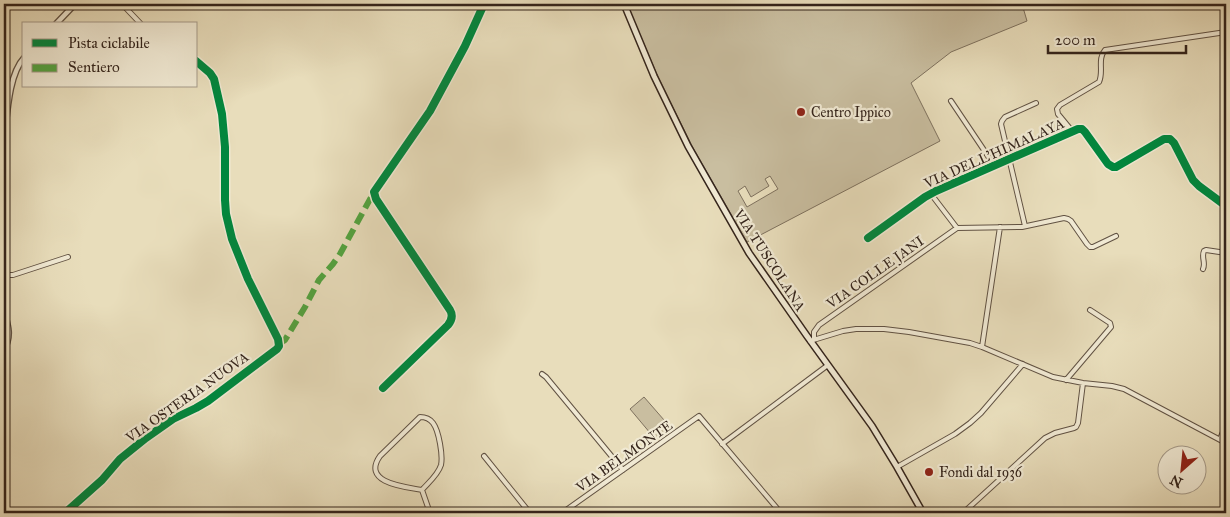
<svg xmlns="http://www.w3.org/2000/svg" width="1230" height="517" viewBox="0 0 1230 517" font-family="'IM FELL Great Primer',serif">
<rect width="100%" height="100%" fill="#e8ddbb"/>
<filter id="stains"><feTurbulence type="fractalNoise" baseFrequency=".004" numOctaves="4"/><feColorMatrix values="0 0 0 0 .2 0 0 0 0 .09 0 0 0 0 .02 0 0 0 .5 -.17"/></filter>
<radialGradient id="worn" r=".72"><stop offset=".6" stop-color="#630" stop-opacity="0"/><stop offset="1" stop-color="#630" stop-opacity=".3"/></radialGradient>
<path fill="#c9bea0" stroke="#7e715e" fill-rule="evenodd" d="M627 4H1022L1027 21 951 52 911 83 940 141 747 242 692 146 658 77ZM770 176 778 189 747 207 738 191 745 186 751 197 769 186 765 179Z
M644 397 671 428 656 440 630 409Z"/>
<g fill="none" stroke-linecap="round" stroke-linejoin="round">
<g stroke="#615243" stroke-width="6">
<path id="minor" d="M122 4 141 24
M951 101 994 165
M1072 131 1058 114 1057 109 1060 105 1099 82C1104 72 1097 59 1105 50L1226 32
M931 194 957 228 1022 227 1064 218 1068 219 1071 221 1087 244 1090 247H1093L1116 236
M1025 226 1001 124 1002 121 1005 117 1036 103
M868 238 925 197 936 191 1078 129H1082L1085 132 1108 164 1113 167H1116L1164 139H1170L1174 143 1193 180 1199 186 1226 206
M1203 269C1206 263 1201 257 1204 251L1206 250 1226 253
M4 273 8 275H13L68 257
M814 339V332L819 325 957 228
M810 341 843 331 856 329H884L909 332 970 343 982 347 1053 377 1083 383 1112 386 1124 389 1226 443
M982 347 1000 227
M542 374 546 377 623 470
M1066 380 1111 327 1110 323 1090 310
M383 388 448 325C452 320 453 315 450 310L376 199 374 192 430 111 465 46 484 4
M420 417C425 417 430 419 433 423 439 431 443 456 441 465 438 475 428 483 422 490 405 487 361 483 380 456Z
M1220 439 1226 425
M722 444 828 365
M484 456 530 513
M897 467 955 434 970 423 981 413 1023 364
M422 490 430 513
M65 513 102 480 120 459 146 438 173 419 196 408 208 401 277 349 279 346 278 339 248 279 232 239 226 214 225 200V147L222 114 214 79 210 73 196 61
M562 513 699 416 781 513
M963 513 1045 438 1055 433 1074 428 1076 427 1078 423 1083 383"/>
</g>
<g stroke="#615243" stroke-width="7">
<path id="tertiary" d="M56 24 75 4
M4 141C7 118 8 75 24 58
M4 311C8 325 12 336 4 350"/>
</g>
<g stroke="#34241b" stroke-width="8">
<path id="secondary" d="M624 4 654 76 688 146 749 253 807 336 872 426 897 467 923 513"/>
</g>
<use href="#minor" stroke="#f0e9d3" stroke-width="4"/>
<use href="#tertiary" stroke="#f0e9d3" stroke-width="4.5"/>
<use href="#secondary" stroke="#f0e9d3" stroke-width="5"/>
<path stroke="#53a340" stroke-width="6" stroke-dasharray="12 6" stroke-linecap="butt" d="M279 344 285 340 305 307 319 280 333 264 340 254 375 190"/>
<g stroke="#f0e9d3" stroke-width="11">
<path id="cycleway" d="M868 238 925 197 936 191 1078 129H1082L1085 132 1108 164 1113 167H1116L1164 139H1170L1174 143 1193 180 1199 186 1226 206
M383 388 448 325C452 320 453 315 450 310L376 199 374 192 430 111 465 46 484 4
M65 513 102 480 120 459 146 438 173 419 196 408 208 401 277 349 279 346 278 339 248 279 232 239 226 214 225 200V147L222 114 214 79 210 73 196 61"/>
</g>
<use href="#cycleway" stroke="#00873e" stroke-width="8"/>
</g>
<g fill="#8f2418" stroke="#f0e9d3" stroke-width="2">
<circle cx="801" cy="112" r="5"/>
<circle cx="929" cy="472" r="5"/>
</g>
<g text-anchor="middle" stroke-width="4.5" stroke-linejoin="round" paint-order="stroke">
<g font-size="14" fill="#34241b" stroke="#f0e9d3" text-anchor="start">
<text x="811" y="117">Centro Ippico</text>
<text x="939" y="477">Fondi dal 1936</text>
</g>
<g font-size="14" fill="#34241b" stroke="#f0e9d3">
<text transform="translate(994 153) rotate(-24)" y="5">VIA DELL'HIMALAYA</text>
<text transform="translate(770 260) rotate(57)" y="5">VIA TUSCOLANA</text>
<text transform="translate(875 272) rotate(-35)" y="5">VIA COLLE JANI</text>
<text transform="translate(187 397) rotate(-35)" y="5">VIA OSTERIA NUOVA</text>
<text transform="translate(624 456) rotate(-35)" y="5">VIA BELMONTE</text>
</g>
</g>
<rect width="1230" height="517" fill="none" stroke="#e8ddbb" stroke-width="20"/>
<rect x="5" y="5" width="1220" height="507" fill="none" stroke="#34241b" stroke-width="2.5"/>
<rect x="10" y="10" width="1210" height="497" fill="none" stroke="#34241b"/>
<rect x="22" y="22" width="175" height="65" fill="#f0e9d3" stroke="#a59a89"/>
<rect x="32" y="39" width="25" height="8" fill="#00873e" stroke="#a59a89"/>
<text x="68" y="48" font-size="15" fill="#34241b">Pista ciclabile</text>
<rect x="32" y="64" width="25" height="8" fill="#53a340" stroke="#a59a89"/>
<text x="68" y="72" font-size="15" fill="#34241b">Sentiero</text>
<g transform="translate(1182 470) rotate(207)"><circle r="24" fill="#f0e9d3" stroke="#a59a89"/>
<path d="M0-4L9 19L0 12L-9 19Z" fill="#8f2418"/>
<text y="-8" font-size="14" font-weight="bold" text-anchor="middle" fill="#34241b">N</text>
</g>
<path d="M1048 45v8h138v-8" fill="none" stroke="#34241b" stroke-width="2.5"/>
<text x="1055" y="45" font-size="15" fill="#34241b" stroke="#f0e9d3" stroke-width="4" paint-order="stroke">200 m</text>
<rect width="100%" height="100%" filter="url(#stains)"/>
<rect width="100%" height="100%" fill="url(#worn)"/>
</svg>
